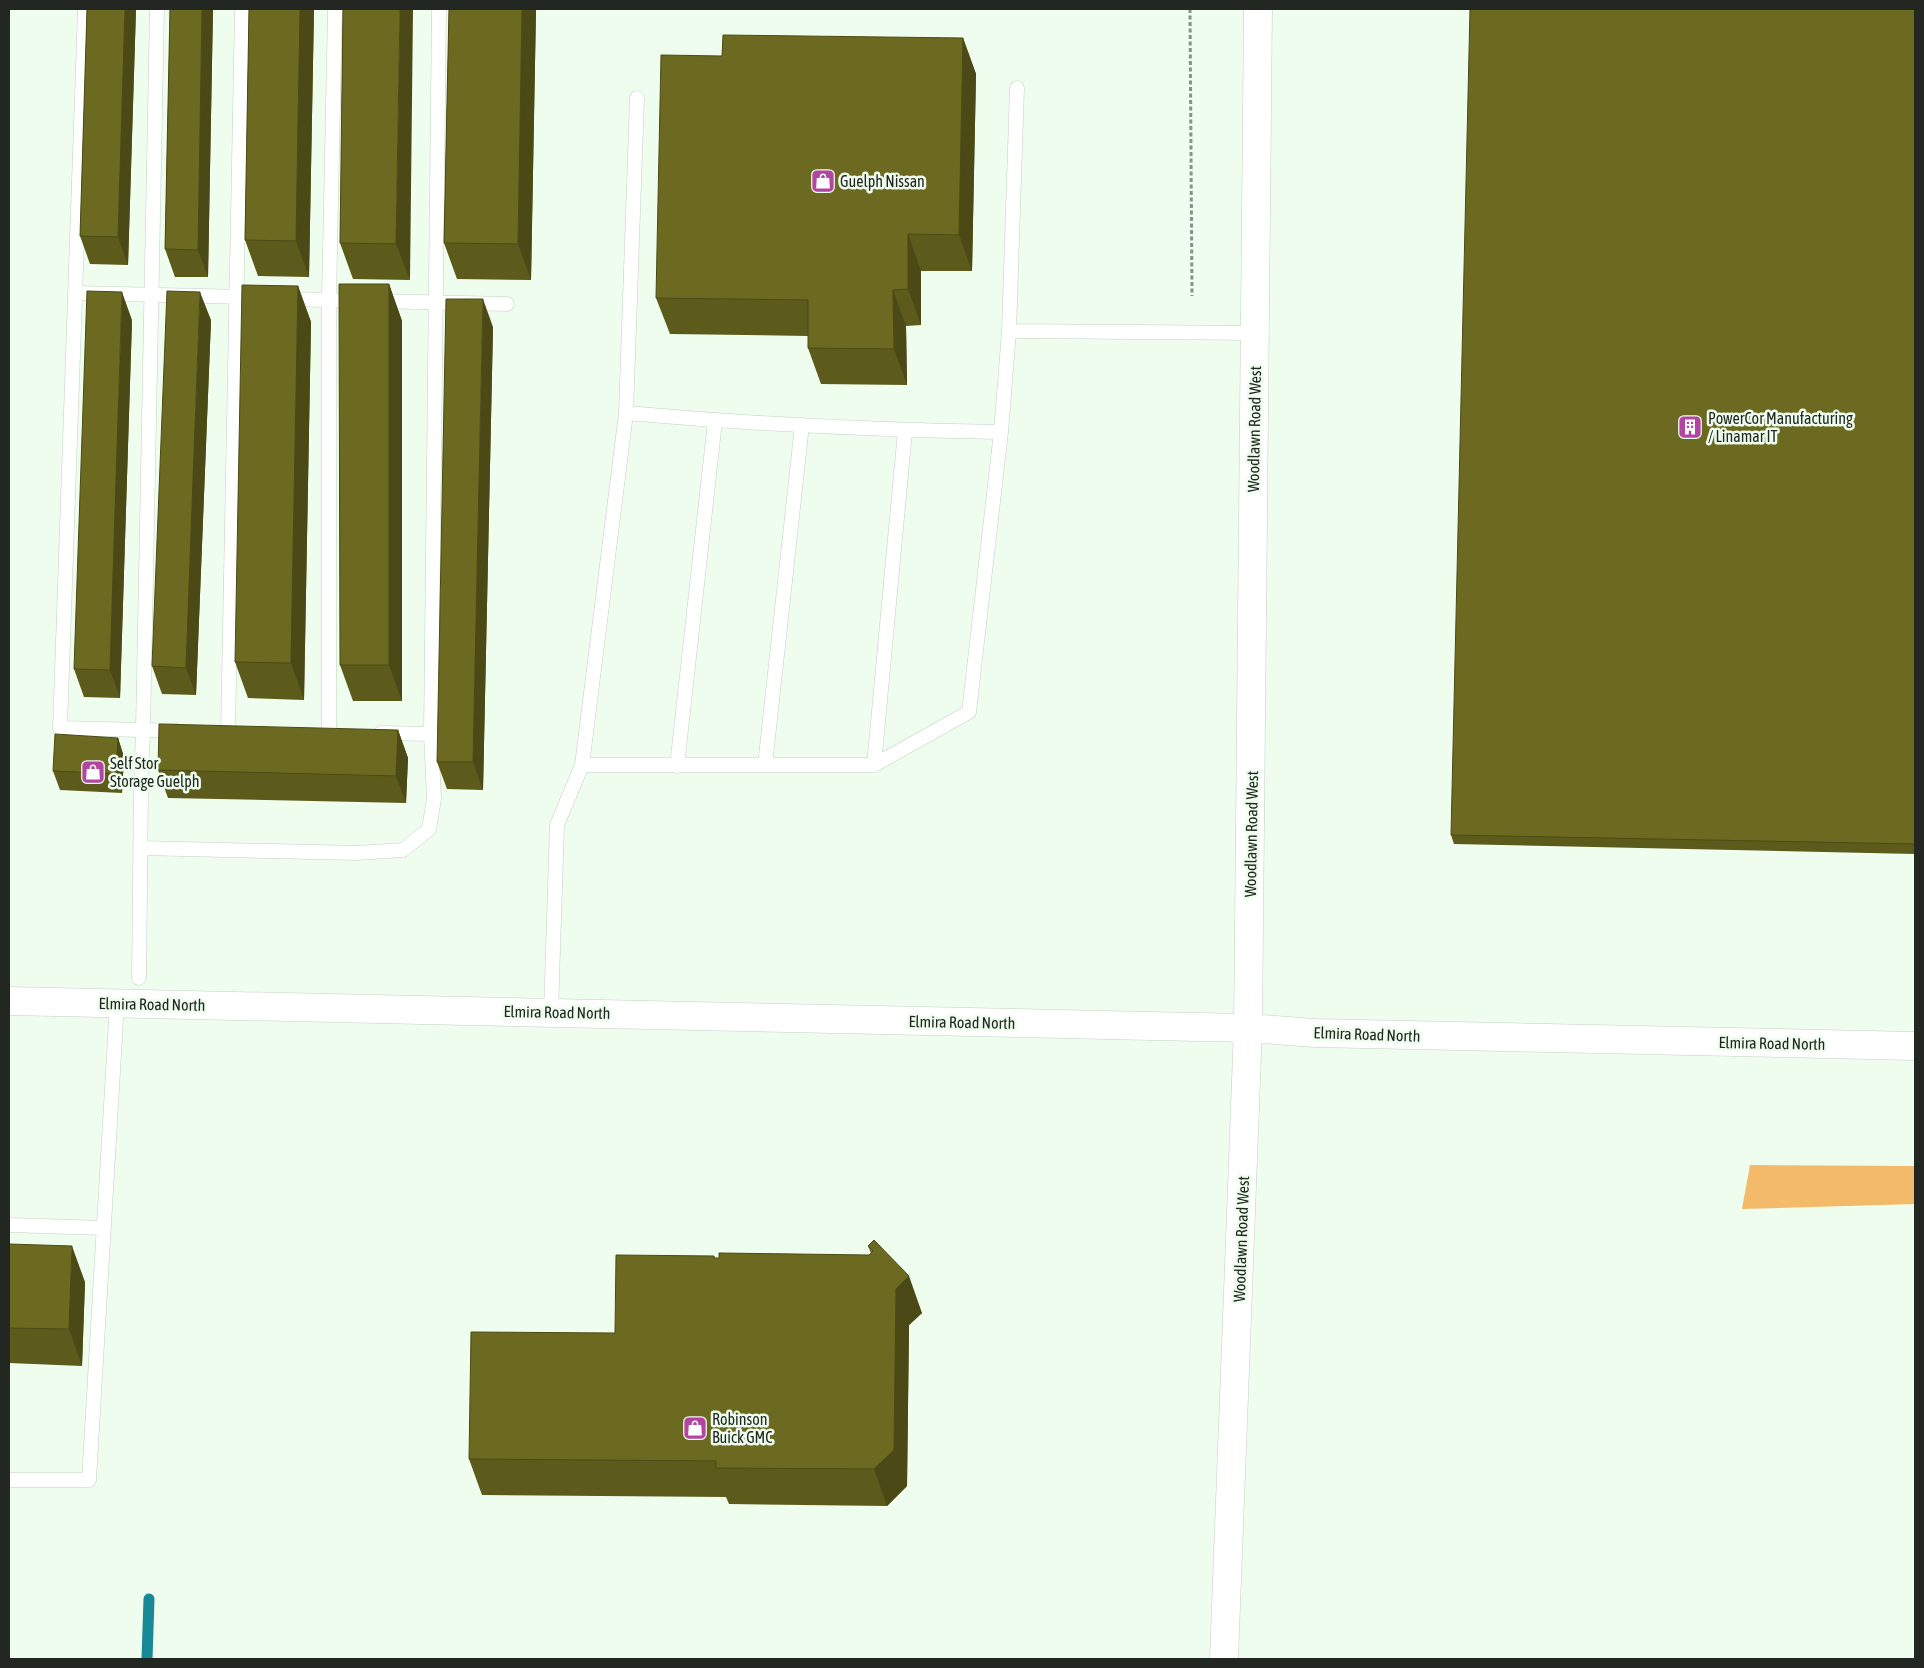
<svg xmlns="http://www.w3.org/2000/svg" width="1924" height="1668" viewBox="0 0 1924 1668" font-family="'Asap Condensed',sans-serif">
<rect width="100%" height="100%" fill="#eefded"/>
<path fill="#f3bb69" d="M1750 1165 1915 1166V1204L1742 1209Z"/>
<g fill="none" stroke-linecap="round" stroke-linejoin="round">
<path stroke="#178895" stroke-width="11" d="M147 1659 149 1599"/>
<g stroke="#c3d1c2" stroke-width="15">
<path id="lane" d="M85 9 60 728 143 730 157 9
M76 293 245 297
M284 299 507 304
M1009 331 1017 88
M626 413 637 98
M228 732 242 9
M329 732V300L335 9
M431 734 439 9
M582 765H874L969 712 1001 432
M765 765 802 425
M874 765 905 431
M677 766 715 421
M140 848 357 853 403 850 429 829 434 799 431 734 381 733
M139 978 141 792 143 730 177 731
M551 1012 557 825 582 765 626 413C751 424 876 430 1001 432L1009 331 1255 333
M9 1225 104 1228
M9 1480H89L117 1003"/>
</g>
<g stroke="#c3d1c2" stroke-width="29">
<path id="secondary" d="M9 1001 1150 1026 1248 1028 1315 1033 1915 1046"/>
</g>
<g stroke="#c3d1c2" stroke-width="29">
<path id="primary" d="M1224 1659 1248 1028 1258 9"/>
</g>
<path stroke="#889287" stroke-width="3" stroke-dasharray="4 2.5" stroke-linecap="butt" d="M1190 9 1192 296"/>
<use href="#lane" stroke="#fff" stroke-width="14"/>
<use href="#secondary" stroke="#fff" stroke-width="28"/>
<use href="#primary" stroke="#fff" stroke-width="28"/>
</g>
<path fill="#5c5b1c" d="M87 9H136L128 265 90 264 80 236Z
M170 9H213L208 277H175L165 249Z
M249 9H314L309 277 258 276 245 240Z
M343 9 410 280 353 279 340 243Z
M449 9H536L531 280 457 279 444 243Z
M1915 9V854L1454 844 1451 835Z
M963 38 976 74 972 271H921V325L906 326 907 385 821 384 808 348V336L670 334 656 298 722 56Z
M389 284 402 321V701H353L340 665Z
M298 286 311 322 304 700 248 698 235 662Z
M132 320 120 698 84 697 74 669Z
M211 320 196 695 162 694 152 666Z
M493 327 483 790 447 789 437 762Z
M398 730 408 758 406 803 168 798 158 770Z
M118 738 124 757 122 793 60 790 53 771Z
M9 1244 85 1282 82 1366 9 1363Z
M868 1246 922 1313 909 1325 907 1486 887 1506 729 1504 726 1497 482 1495 469 1459 615 1333 714 1256 715 1258 869 1255 871 1253Z"/>
<path fill="#4b4a16" d="M125 9H136L128 265 118 237Z
M202 9H213L208 277 198 250Z
M300 9H314L309 277 296 241Z
M400 9H413L410 280 396 244Z
M522 9H536L531 280 518 244Z
M963 38 976 74 972 271 959 235Z
M908 234 921 271V325L908 289Z
M389 284 402 321V701L389 665Z
M298 286 311 322 304 700 291 663Z
M893 290 906 326 907 385 894 349Z
M122 292 132 320 120 698 110 670Z
M200 292 211 320 196 695 186 668Z
M483 299 493 327 483 790 473 762Z
M398 730 408 758 406 803 396 776Z
M118 738 124 757 122 793 116 774Z
M72 1246 85 1282 82 1366 69 1329Z
M909 1276 922 1313 909 1325 907 1486 887 1506 874 1469 896 1289Z"/>
<path fill="#6b6a20" stroke="#4b4a16" d="M87 9H125L118 237 80 236Z
M170 9H202L198 250 165 249Z
M249 9H300L296 241 245 240Z
M343 9H400L396 244 340 243Z
M449 9H522L518 244 444 243Z
M1470 9H1915V844L1451 835Z
M723 35 963 38 959 235 908 234V289L893 290 894 349 808 348V300L656 298 661 55 722 56Z
M339 284H389V665H340Z
M242 285 298 286 291 663 235 662Z
M87 291 122 292 110 670 74 669Z
M167 291 200 292 186 668 152 666Z
M446 299H483L473 762H437Z
M159 724 398 730 396 776 158 770Z
M55 734 118 738 116 774 53 771Z
M874 1240 909 1276 896 1289 894 1450 874 1469 716 1468V1461L469 1459 471 1332 615 1333 616 1255 714 1256V1258H719V1253L869 1255 873 1251 868 1246Z
M9 1244 72 1246 69 1329 9 1328Z"/>
<defs>
<g id="shop-square" transform="scale(1.25)"><rect x="-9" y="-9" width="18" height="18" rx="4" fill="#b244a2" stroke="#eefded"/><path d="M-5-2.5h2.3a2.7 3.5 0 0 1 5.4 0H5L5.5 6h-11ZM-1.5-2.5h3a1.5 2.3 0 0 0-3 0Z" fill="#fff"/></g>
<g id="building-square" transform="scale(1.25)"><rect x="-9" y="-9" width="18" height="18" rx="4" fill="#b244a2" stroke="#eefded"/><path d="M-4-6H4V6H1V3H-1V6H-4ZM-2.5-4.3h1.7v1.8h-1.7ZM.8-4.3h1.7v1.8H.8ZM-2.5-1h1.7V.8h-1.7ZM.8-1h1.7V.8H.8Z" fill="#fff"/></g>
</defs>
<g fill-rule="evenodd">
<use href="#shop-square" x="823" y="181"/>
<use href="#building-square" x="1690" y="427"/>
<use href="#shop-square" x="93" y="772"/>
<use href="#shop-square" x="695" y="1428"/>
</g>
<g text-anchor="middle" stroke-width="5" stroke-linejoin="round" paint-order="stroke">
<g font-size="16" fill="#222721" stroke="#eefded" text-anchor="start">
<text x="840" y="187">Guelph Nissan</text>
<text x="1708" y="424">PowerCor Manufacturing<tspan x="1708" dy="18">/ Linamar IT</tspan></text>
<text x="110" y="769">Self Stor<tspan x="110" dy="18">Storage Guelph</tspan></text>
<text x="712" y="1425">Robinson<tspan x="712" dy="18">Buick GMC</tspan></text>
</g>
<g font-size="16" fill="#222721" stroke="#eefded">
<text transform="translate(1254 429) rotate(-89)" y="6">Woodlawn Road West</text>
<text transform="translate(1251 834) rotate(-89)" y="6">Woodlawn Road West</text>
<text transform="translate(152 1004) rotate(1)" y="6">Elmira Road North</text>
<text transform="translate(557 1012) rotate(1)" y="6">Elmira Road North</text>
<text transform="translate(962 1022) rotate(1)" y="6">Elmira Road North</text>
<text transform="translate(1367 1034) rotate(2)" y="6">Elmira Road North</text>
<text transform="translate(1772 1043) rotate(1)" y="6">Elmira Road North</text>
<text transform="translate(1241 1239) rotate(-88)" y="6">Woodlawn Road West</text>
</g>
</g>
<rect width="1924" height="1668" fill="none" stroke="#222721" stroke-width="20"/>
</svg>
